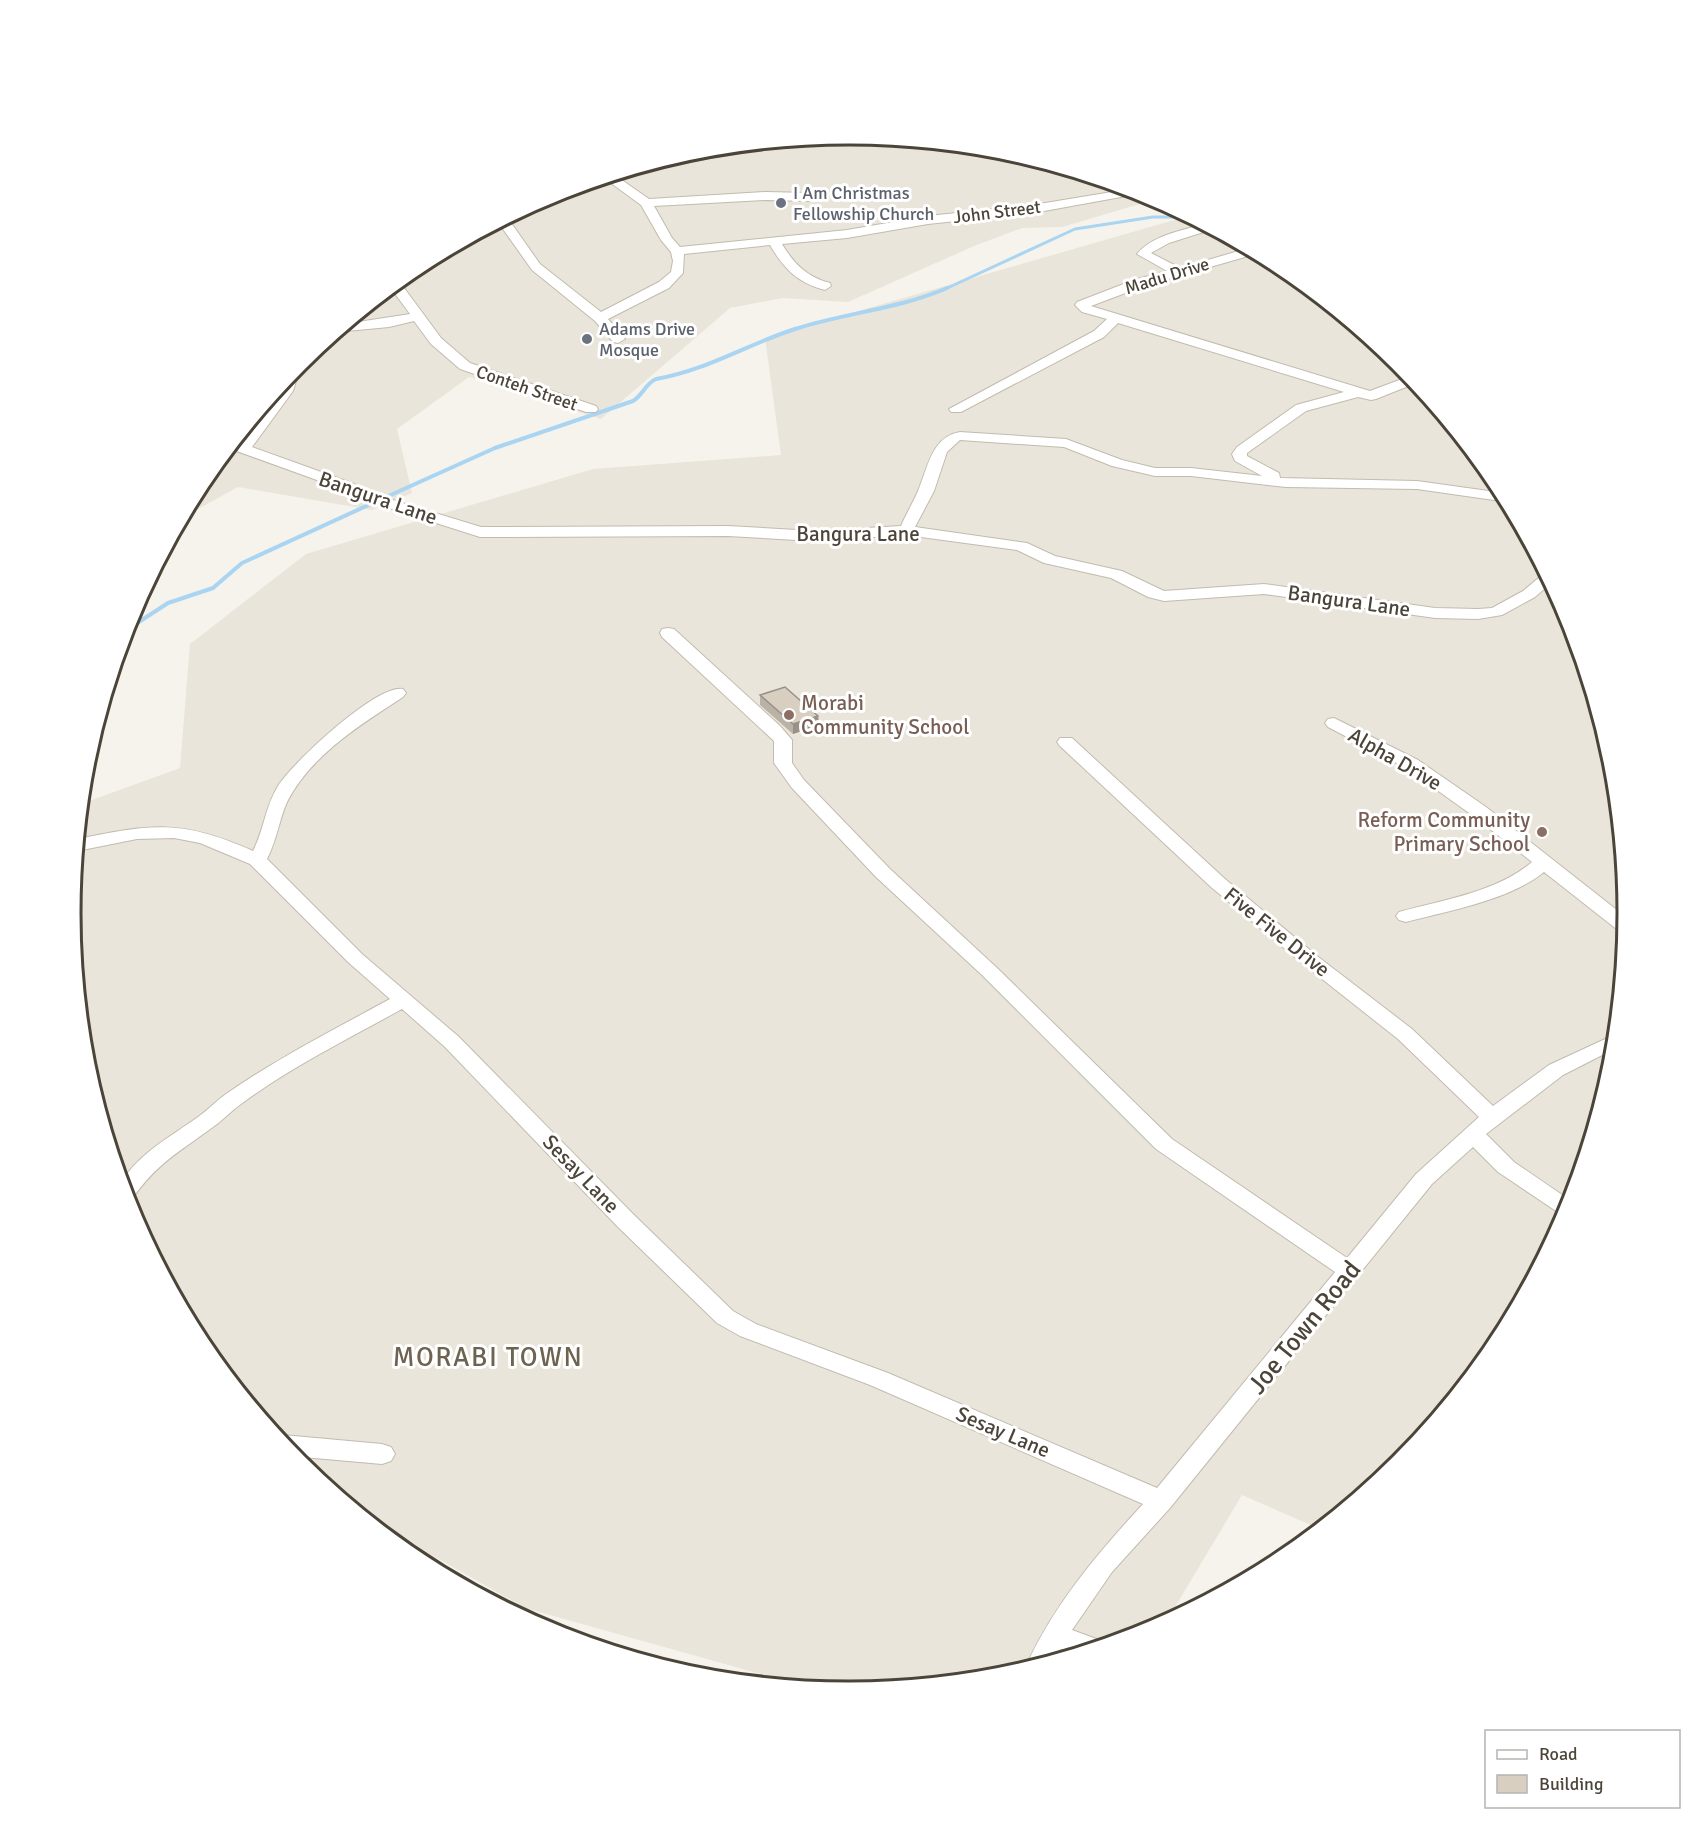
<svg xmlns="http://www.w3.org/2000/svg" width="1698" height="1826" viewBox="0 0 1698 1826" font-family="Signika,sans-serif">
<rect width="100%" height="100%" fill="#f6f3ec"/>
<path fill="#eae5da" d="M849 135 1001 150 1147 194 1157 199 1062 227 1022 228 974 246 848 302 783 298 730 308 601 419 469 377 397 429 412 493 372 510 238 487 191 513 186 510 202 480 299 362 417 266 551 194 697 149Z
M1188 216 1282 266 1400 363 1496 481 1568 615 1613 761 1627 913 1612 1065 1568 1211 1496 1346 1399 1464 1320 1529 1242 1495 1166 1622 1147 1632 1001 1677 849 1691 796 1686V1684L525 1608 361 1515 298 1463 202 1345 130 1211 85 1065 71 913 81 804 180 768 190 644 306 554 593 469 781 455 765 338Z"/>
<g fill="none" stroke-linecap="round" stroke-linejoin="round">
<path stroke="#a9d4f2" stroke-width="3" d="M943 290 1075 229 1153 217H1173L1182 212"/>
<path stroke="#a9d4f2" stroke-width="4" d="M384 498 495 448 633 401C643 395 645 384 656 379 705 371 748 344 795 329 844 313 899 309 947 288
M125 631 168 603 213 588 242 563 375 502"/>
<g stroke="#c2bbae" stroke-width="2">
<path id="minor" d="M796 140 791 143 662 167 619 178 649 199 765 192 811 193 817 197 811 201 765 200 654 206 672 238 680 247 847 230 928 216 1033 205 1130 189 1143 193 1033 213 928 224 847 238 782 244C794 264 807 277 830 283L831 286 825 290C798 283 784 269 770 245L684 254 683 273 669 288 608 319 625 339 618 343 613 342 595 321 532 270 498 222 507 217 540 264 601 312 659 282 671 272 673 261 671 252 661 240 641 205 604 178C667 158 731 146 796 140Z
M1204 224 1213 229 1169 243 1151 253 1180 268 1249 248 1259 253 1144 286 1091 306 1370 391 1410 376 1416 383 1376 399 1371 400 1358 397 1306 411 1247 453V456L1279 473 1280 478 1417 481 1503 493 1508 502 1417 489 1286 487 1191 476H1155L1112 466 1064 447 960 440 947 452 934 491 915 527 1027 543 1055 556 1122 571 1164 591 1264 584 1435 608 1478 609 1492 608 1523 591 1542 575 1546 574 1551 583 1535 597 1502 615 1478 619 1435 618 1264 594 1164 601 1148 597 1111 578 1044 563 1017 550 906 535 814 541 728 536 480 537 373 503 339 488 228 448 234 441 240 442 294 367 299 371 293 391 252 447 349 482 383 497 481 527 728 526 814 531 901 526C906 514 913 503 918 491 928 468 931 437 960 432L1066 439 1122 460 1155 468H1191L1262 476 1235 461 1232 454 1237 447 1296 405 1344 392 1118 323 1104 337 961 412H951L949 409 1094 331 1107 319 1082 312 1075 305 1077 302 1134 280 1167 271 1137 254C1153 235 1181 231 1204 224Z
M399 281 441 338 470 363 596 406 598 409 596 412H586L460 369 431 344 414 321 389 327 336 332 345 324 410 314 390 287Z
M668 628 674 629 780 726 792 740V763L804 780 890 869 996 967 1172 1139 1347 1258 1416 1174 1479 1117 1398 1039 1303 964 1211 887 1060 746 1057 742 1060 738H1072L1225 879 1317 956 1412 1029 1493 1106 1549 1065 1616 1034 1614 1049 1563 1075 1486 1134 1514 1162 1571 1201 1565 1217 1498 1172 1473 1147 1432 1184 1170 1508 1112 1572 1072 1630 1102 1641 1104 1645 1075 1654 1061 1649 1057 1660 1029 1668 1027 1664C1055 1603 1098 1553 1143 1504L870 1385 740 1336 717 1323 617 1226 445 1047 402 1009C348 1039 291 1067 241 1104 231 1111 223 1120 213 1127 179 1152 156 1164 132 1199L127 1201 121 1182C141 1152 170 1137 198 1117 208 1110 216 1101 226 1094 278 1058 335 1029 390 999L348 962 250 864 200 843 174 838 137 839 77 851 78 839C151 824 182 819 253 851 264 830 265 807 278 786 292 763 378 683 403 689L406 693 403 697C360 725 311 755 287 802 279 820 277 840 267 859L362 954 459 1037 633 1214 733 1311 756 1324 888 1373 1157 1488 1335 1272 1156 1149 982 975 876 877 792 788 774 763V741L662 637 660 633 662 629Z
M1334 718 1418 760 1486 807 1627 918 1626 933 1619 931 1544 872C1510 900 1448 911 1406 922L1399 920 1396 916 1399 912C1443 900 1497 892 1532 862L1472 815 1406 768 1328 727 1325 723 1328 719Z
M283 1435 382 1444 391 1447 395 1454 391 1461 382 1464 292 1456 277 1437Z"/>
</g>
<use href="#minor" fill="#fff" fill-rule="evenodd"/>
</g>
<path fill="#bab2a6" d="M760 695 818 716 819 725 793 734 760 705Z"/>
<path fill="#979187" d="M818 716 819 725 793 734V724Z"/>
<path fill="#d8cfc1" stroke="#979187" stroke-width="1.5" d="M785 687 818 716 793 724 760 695Z"/>
<g fill="#6b7280" stroke="#fff" stroke-width="2">
<circle cx="781" cy="203" r="6"/>
<circle cx="587" cy="339" r="6"/>
</g>
<g fill="#8d6e63" stroke="#fff" stroke-width="2">
<circle cx="789" cy="715" r="6"/>
<circle cx="1542" cy="832" r="6"/>
</g>
<g text-anchor="middle" stroke-width="6" stroke-linejoin="round" paint-order="stroke">
<g font-size="18" fill="#5b616d" stroke="#fff" text-anchor="start">
<text x="793" y="199">I Am Christmas<tspan x="793" dy="21">Fellowship Church</tspan></text>
<text x="599" y="335">Adams Drive<tspan x="599" dy="21">Mosque</tspan></text>
</g>
<g font-size="18" fill="#4b4439" stroke="#fff">
<text transform="translate(997 212) rotate(-7)" y="6">John Street</text>
<text transform="translate(1167 276) rotate(-17)" y="6">Madu Drive</text>
<text transform="translate(527 388) rotate(19)" y="6">Conteh Street</text>
</g>
<g font-size="21" fill="#4b4439" stroke="#fff">
<text transform="translate(378 498) rotate(19)" y="7">Bangura Lane</text>
<text x="858" y="541">Bangura Lane</text>
<text transform="translate(1349 601) rotate(8)" y="7">Bangura Lane</text>
<text transform="translate(1395 759) rotate(30)" y="7">Alpha Drive</text>
<text transform="translate(1277 932) rotate(39)" y="7">Five Five Drive</text>
<text transform="translate(581 1174) rotate(46)" y="7">Sesay Lane</text>
<text transform="translate(1003 1432) rotate(23)" y="7">Sesay Lane</text>
</g>
<g font-size="21" fill="#785e54" stroke="#fff" text-anchor="start">
<text x="801" y="710">Morabi<tspan x="801" dy="24">Community School</tspan></text>
<text x="1530" y="827" text-anchor="end">Reform Community<tspan x="1530" dy="24">Primary School</tspan></text>
</g>
<g font-size="26" fill="#4b4439" stroke="#fff">
<text transform="translate(1304 1327) rotate(-51)" y="9">Joe Town Road</text>
</g>
<g font-size="27" letter-spacing="1.5" fill="#6e6250" stroke="#fff">
<text x="488" y="1366">MORABI TOWN</text>
</g>
</g>
<path d="M0 0H1698V1826H0ZM81 913a768 768 0 1 1 1536 0a768 768 0 1 1-1536 0Z" fill="#fff" fill-rule="evenodd"/>
<path fill="none" stroke="#4b4439" stroke-width="3" d="M81 913a768 768 0 1 1 1536 0a768 768 0 1 1-1536 0Z"/>
<rect x="1485" y="1730" width="195" height="78" fill="#ffffff" stroke="#b7b4b0" stroke-width="1.5"/>
<rect x="1497" y="1750" width="30" height="9" fill="#ffffff" stroke="#b7b4b0" stroke-width="1.5"/>
<text x="1539" y="1760" font-size="18" fill="#4b4439">Road</text>
<rect x="1497" y="1775" width="30" height="18" fill="#d8cfc1" stroke="#b7b4b0" stroke-width="1.5"/>
<text x="1539" y="1790" font-size="18" fill="#4b4439">Building</text>
</svg>
